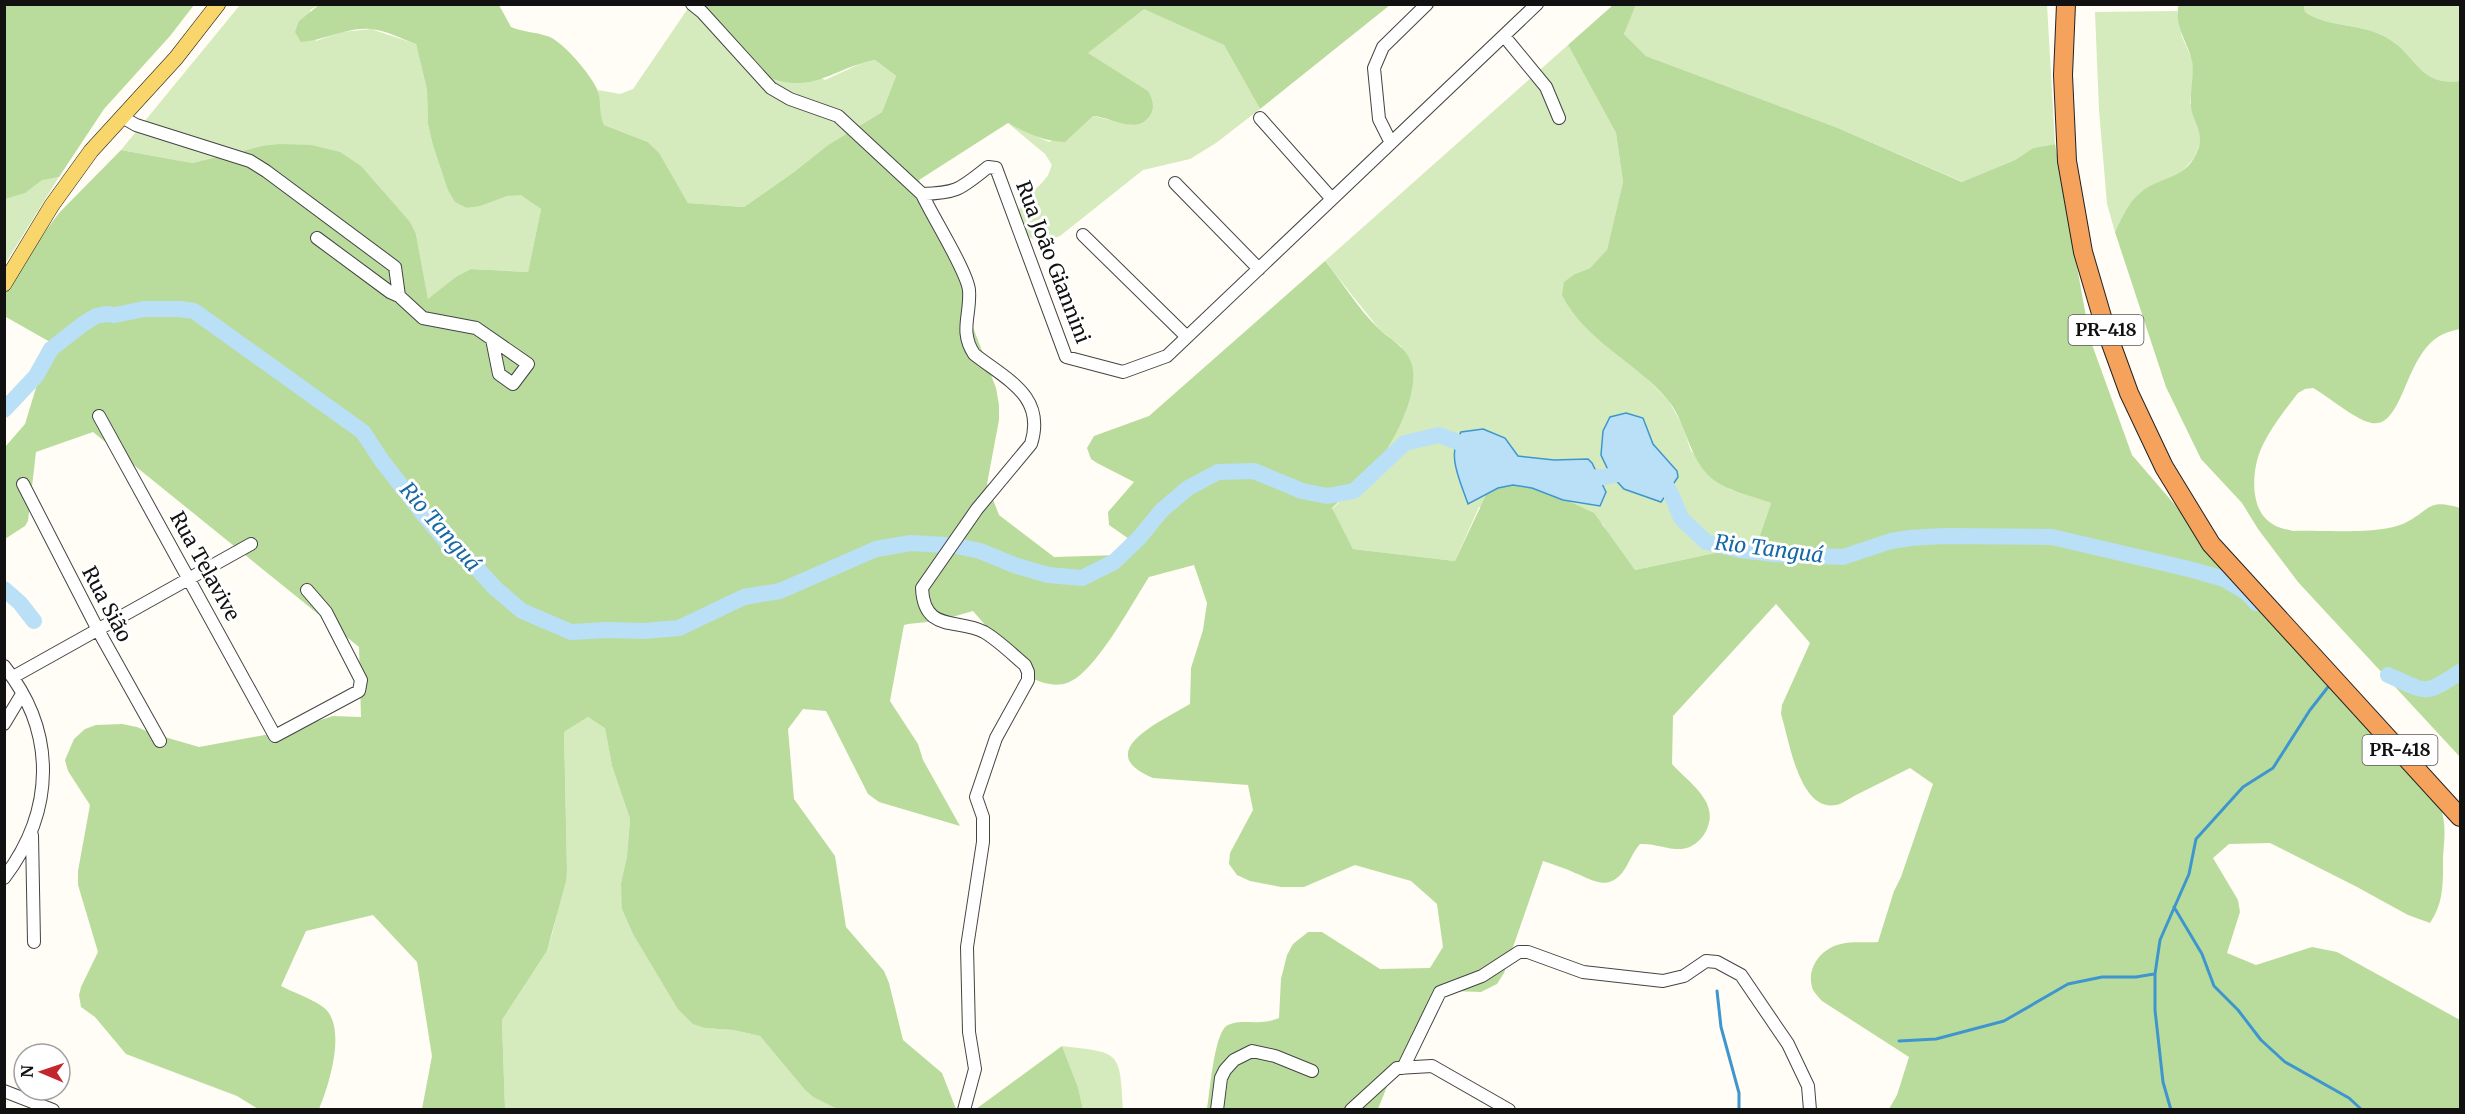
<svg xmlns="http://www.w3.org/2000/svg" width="2465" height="1114" viewBox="0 0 2465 1114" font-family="Merriweather,serif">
<rect width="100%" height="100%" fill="#fffdf5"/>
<path fill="#d5ebbd" d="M691 4 825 80 862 63 875 60 896 76 882 112 828 145 794 172 744 207 688 203 659 154 648 142 604 125 599 115 598 90 620 94 633 89Z
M2304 4 2460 5V81C2419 86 2418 57 2389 39 2363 22 2330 29 2305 12Z
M240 5H319L310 10 316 41 342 32 371 29 416 44 427 90 428 124 432 142 440 163 467 208C481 206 511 191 522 195 528 198 535 205 541 209L528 272 471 269 457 276 428 300 416 234 262 146 192 163 121 150Z
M1636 5H2047L2055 144 2033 148 2015 160 1963 182 1838 128 1646 56 1624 34Z
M1144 8 1224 45 1260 109 1216 143 1190 159 1143 170 1060 236C1049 240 1033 244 1025 233 1006 206 1033 195 1046 178 1049 175 1050 169 1052 165L1045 154 1008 123 1049 142 1093 116 1132 125 1148 91 1087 53Z
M2177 11 2182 37 2192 59 2194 74 2190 102 2200 133V144L2194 158 2179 175 2148 188 2139 194 2129 206 2115 232 2107 204 2099 110 2095 12Z
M1568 45 1616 133 1623 182 1607 251 1590 268 1575 274 1648 380 1668 400 1682 424 1691 451 1731 490 1749 494 1771 503 1757 544 1635 570 1607 533 1603 524 1479 507 1455 561 1353 549 1332 509 1372 471 1401 421 1402 347 1379 329 1325 261Z
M59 177 5 264V192L42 179Z
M588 717 605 727 612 766 630 819 627 856 621 883 634 936 677 1008 705 1028 733 1030 760 1036 805 1090 813 1097 837 1109H505L502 1020 547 951 553 931 567 868 564 732Z
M1062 1046C1120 1053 1120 1050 1123 1109H1083L1078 1087Z"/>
<path fill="#b9dc9c" d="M2179 4 2304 5 2305 12C2330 29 2363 22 2389 39 2418 57 2419 86 2460 81V329C2451 331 2443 333 2435 339 2409 359 2404 406 2385 420 2380 424 2373 424 2368 422 2352 417 2329 397 2313 388L2305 389 2298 393C2285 410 2270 429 2261 449 2252 469 2249 509 2271 523 2277 528 2285 529 2293 531 2323 530 2380 535 2405 523 2431 510 2427 498 2460 508V757L2298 582 2258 529 2242 503 2201 459 2166 387 2115 232C2122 218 2128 203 2140 193 2162 174 2187 182 2199 147 2203 134 2195 123 2192 112 2188 95 2195 78 2192 61 2188 43 2173 25 2179 4Z
M4 5H194L170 36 104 109 59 177 42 180 25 193 5 199Z
M319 5H499L511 27C523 32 535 32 547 36 562 40 591 75 597 89 602 101 598 112 604 125L648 142 659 153 688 203 744 207 794 172 828 145 882 112 896 76 875 60C832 68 815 95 767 77L694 5H1390L1260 109 1224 45 1144 9 1088 53 1148 91C1153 100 1156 109 1148 118 1134 134 1111 117 1093 116L1065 142C1043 141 1027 133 1008 123L919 180 938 233 963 273 971 322 996 388 999 405V420L987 484 999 515 1054 557 1120 555 1129 539 1109 525 1108 512 1134 482 1097 463 1091 459 1087 448 1094 436 1149 416 1325 261C1343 283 1359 310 1379 329 1391 340 1405 346 1411 362 1422 392 1391 447 1372 471 1361 485 1345 495 1332 508L1353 549 1455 561 1486 495 1505 485H1520L1547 491 1594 513 1635 570 1757 544 1771 503C1751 495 1724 491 1708 475 1687 453 1686 421 1667 399 1635 361 1585 341 1562 295L1564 282 1575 274 1590 268 1607 250 1623 182 1616 133 1568 45 1613 5H1636L1624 34 1646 56 1838 128 1962 182 2015 160 2033 148 2055 144 2090 339 2132 455 2362 722 2440 806C2447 824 2444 840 2443 858 2443 882 2444 903 2430 923L2408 915 2357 887 2270 843 2229 844 2213 858 2238 900 2240 912 2227 953 2256 965 2312 947 2337 952 2460 1020V1109H1889L1897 1095 1909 1057 1822 1001C1819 998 1815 993 1813 990 1805 969 1821 948 1841 944 1852 941 1867 943 1878 942L1894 891 1901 877 1933 784 1910 768C1892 777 1874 786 1856 795 1850 798 1842 804 1836 805 1799 812 1789 739 1781 714L1782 705 1810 643 1776 604 1673 716 1672 764C1690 784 1722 803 1705 833 1700 841 1692 848 1682 849 1669 850 1654 843 1640 844 1632 853 1629 864 1622 873 1607 891 1593 880 1575 873 1565 868 1554 865 1543 861L1504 973 1497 984 1481 992 1453 991 1433 997 1392 1074 1378 1109H1207C1210 1093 1214 1031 1228 1025 1239 1020 1250 1023 1261 1022 1267 1022 1274 1020 1279 1018L1281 979 1287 955 1293 944 1308 932H1322L1380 969 1430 968 1443 947 1437 904 1411 881 1355 865 1304 887H1281L1250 881 1237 875 1229 864 1230 853 1253 810 1248 785 1153 778C1090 752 1162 721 1190 704L1191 668 1203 630 1207 603 1194 565 1149 577C1132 603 1095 674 1067 683 1054 687 1043 683 1031 678L973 611C961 614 950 618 939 620 930 623 915 622 904 625L890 701 918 744 923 760 960 826 879 802 868 794 826 711 803 709 788 729 794 799 835 856 846 927 884 971 889 983 903 1040 942 1073 956 1109H837L813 1097 805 1090 760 1036 733 1030 705 1028 693 1024 677 1008 634 936 622 909 621 883 627 856 630 819 612 766 605 728 588 717 564 732 567 868 566 881 547 951 502 1020 505 1109H422L432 1056 417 962 373 915 306 931 281 986C294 993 311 998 323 1007 348 1025 329 1086 319 1109H258L237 1096 126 1054 95 1017 81 1007 79 995 81 987 98 952 78 885V871L90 805 68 771 65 760 74 739 85 729 96 725 122 724 137 727 151 733 199 747 286 731 333 716 361 717 359 647 93 432 36 452 28 521 25 526 5 539V447L25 424 50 342 6 317 4 295 47 229 59 213 121 150 192 163 262 146 280 144 311 145 340 152 361 166 410 222 416 234 428 299 457 276 471 269 528 272 541 209 521 195 507 196 480 206 467 208 455 202 448 190 432 142 428 124 427 90 416 44C402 39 385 30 370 29 346 27 324 41 301 42L295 32 299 21Z
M1062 1046 1078 1087 1083 1109H976Z"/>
<path fill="#b9e0f7" stroke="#3f96cf" stroke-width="1.5" d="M1626 413 1643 418 1653 444 1677 471 1678 477 1661 502 1624 489 1610 474 1601 455 1603 431 1610 417Z
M1483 429 1505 438 1518 456 1554 460 1588 459 1592 463 1606 492 1600 506 1563 500 1532 488 1513 485 1498 488 1468 504C1460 480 1446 455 1461 432Z"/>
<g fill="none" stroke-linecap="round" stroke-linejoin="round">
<path stroke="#3f96cf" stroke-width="3" d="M2174 907 2202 954 2214 986 2238 1010 2261 1040 2285 1062 2349 1098 2362 1110
M1717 991 1721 1027 1739 1093V1110
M1899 1041 1936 1039 2004 1021 2068 984 2102 977H2136L2154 974
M2171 1110 2163 1082 2155 1010V974L2160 940 2189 874 2196 839 2243 787 2273 768 2310 710 2328 687"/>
<path stroke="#b9e0f7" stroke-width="16" d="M4 410 36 376 51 349 83 324 96 316 106 314 115 315 144 309H180L194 311 363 432 382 461 424 515 447 542 473 564 496 589 522 611 571 632 607 630 644 631 679 628 744 597 780 591 876 549 911 543 945 545
M1658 471 1672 496 1681 518 1706 542 1740 550 1774 554 1843 557 1891 541 1910 538 1944 536 2052 537 2189 569 2224 579 2247 593 2256 603
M1576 478 1605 477 1634 470
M957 546 980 551 1017 566 1048 575 1082 578 1114 562 1139 538 1162 510 1188 488 1218 472 1254 471 1302 491 1327 496 1354 491 1405 443 1439 435 1476 449
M4 589 20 603 34 621
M2388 675C2427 692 2423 697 2460 672"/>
<g stroke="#444" stroke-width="14">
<path id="minor" d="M692 4 702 12 771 88 790 99 838 116 922 194C958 193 960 189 988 167L996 168 1066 357 1123 372 1167 356 1537 4
M1504 36 1546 87 1559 118
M122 117 136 125 250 161 266 171 395 267 399 296 423 318 476 328 528 364 513 384 499 374 492 339
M1260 118 1332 199
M1391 143 1379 119 1374 68 1383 47 1427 4
M1175 183 1259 269
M922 194C932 216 967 271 969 290 971 315 959 331 974 354 1007 380 1046 396 1031 444L977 509 922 588C924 633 957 618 984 632 998 640 1012 654 1025 665L1028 672V680L996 738 976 797 983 817V842L967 947 969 1032 975 1069 964 1110
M1083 235 1187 337
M317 238 390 292 399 296
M99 416 275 736 359 691 361 680 326 612 307 590
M23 484 98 630 160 741
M4 666C57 732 55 811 4 878
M13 677 251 544
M4 724 22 694
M32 835 34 942
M1403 1068 1440 992 1482 976 1519 952H1528L1583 972 1663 981 1684 976 1706 961 1717 962 1741 975 1788 1044 1808 1086 1810 1110
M4 1091 53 1110
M1217 1110 1221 1078 1225 1070 1234 1060 1252 1051 1275 1056 1312 1071
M1351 1110 1397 1068 1432 1066 1509 1110"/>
</g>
<g stroke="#222" stroke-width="16">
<path id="major" d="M4 284 52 205 91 151 176 58 218 4"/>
</g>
<g stroke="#222" stroke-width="20">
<path id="highway" d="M2066 4 2063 75 2067 161 2083 252 2105 327 2129 393 2164 467 2211 544 2460 817"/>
</g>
<use href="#minor" stroke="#fff" stroke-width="12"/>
<use href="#major" stroke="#f9d66b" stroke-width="15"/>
<use href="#highway" stroke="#f5a25d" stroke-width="18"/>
</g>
<g text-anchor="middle" stroke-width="6" stroke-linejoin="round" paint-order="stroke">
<g fill="#fff" stroke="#585858" stroke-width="1.5">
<rect x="2068.5" y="315" width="75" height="30" rx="4.5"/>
<rect x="2362.5" y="735" width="75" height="30" rx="4.5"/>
</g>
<g font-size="18" font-weight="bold" fill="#111">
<text x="2106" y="336">PR-418</text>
<text x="2400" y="756">PR-418</text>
</g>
<g font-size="20" fill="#111" stroke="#fff">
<text transform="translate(1053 262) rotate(69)" y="7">Rua João Giannini</text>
<text transform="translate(205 566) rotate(61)" y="7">Rua Telavive</text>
<text transform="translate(107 604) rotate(62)" y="7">Rua Sião</text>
</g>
<g font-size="21" font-style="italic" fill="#1768a6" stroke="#fff">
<text transform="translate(440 527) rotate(49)" y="7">Rio Tanguá</text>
<text transform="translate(1769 549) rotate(7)" y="7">Rio Tanguá</text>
</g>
</g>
<rect width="2465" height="1114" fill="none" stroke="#111111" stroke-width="12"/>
<g transform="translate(42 1072) rotate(272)"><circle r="28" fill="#ffffff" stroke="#a0a0a0" stroke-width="1.5"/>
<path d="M0-4.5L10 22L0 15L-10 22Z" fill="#c4262e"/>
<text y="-9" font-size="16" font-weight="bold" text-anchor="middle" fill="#111111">N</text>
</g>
</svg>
